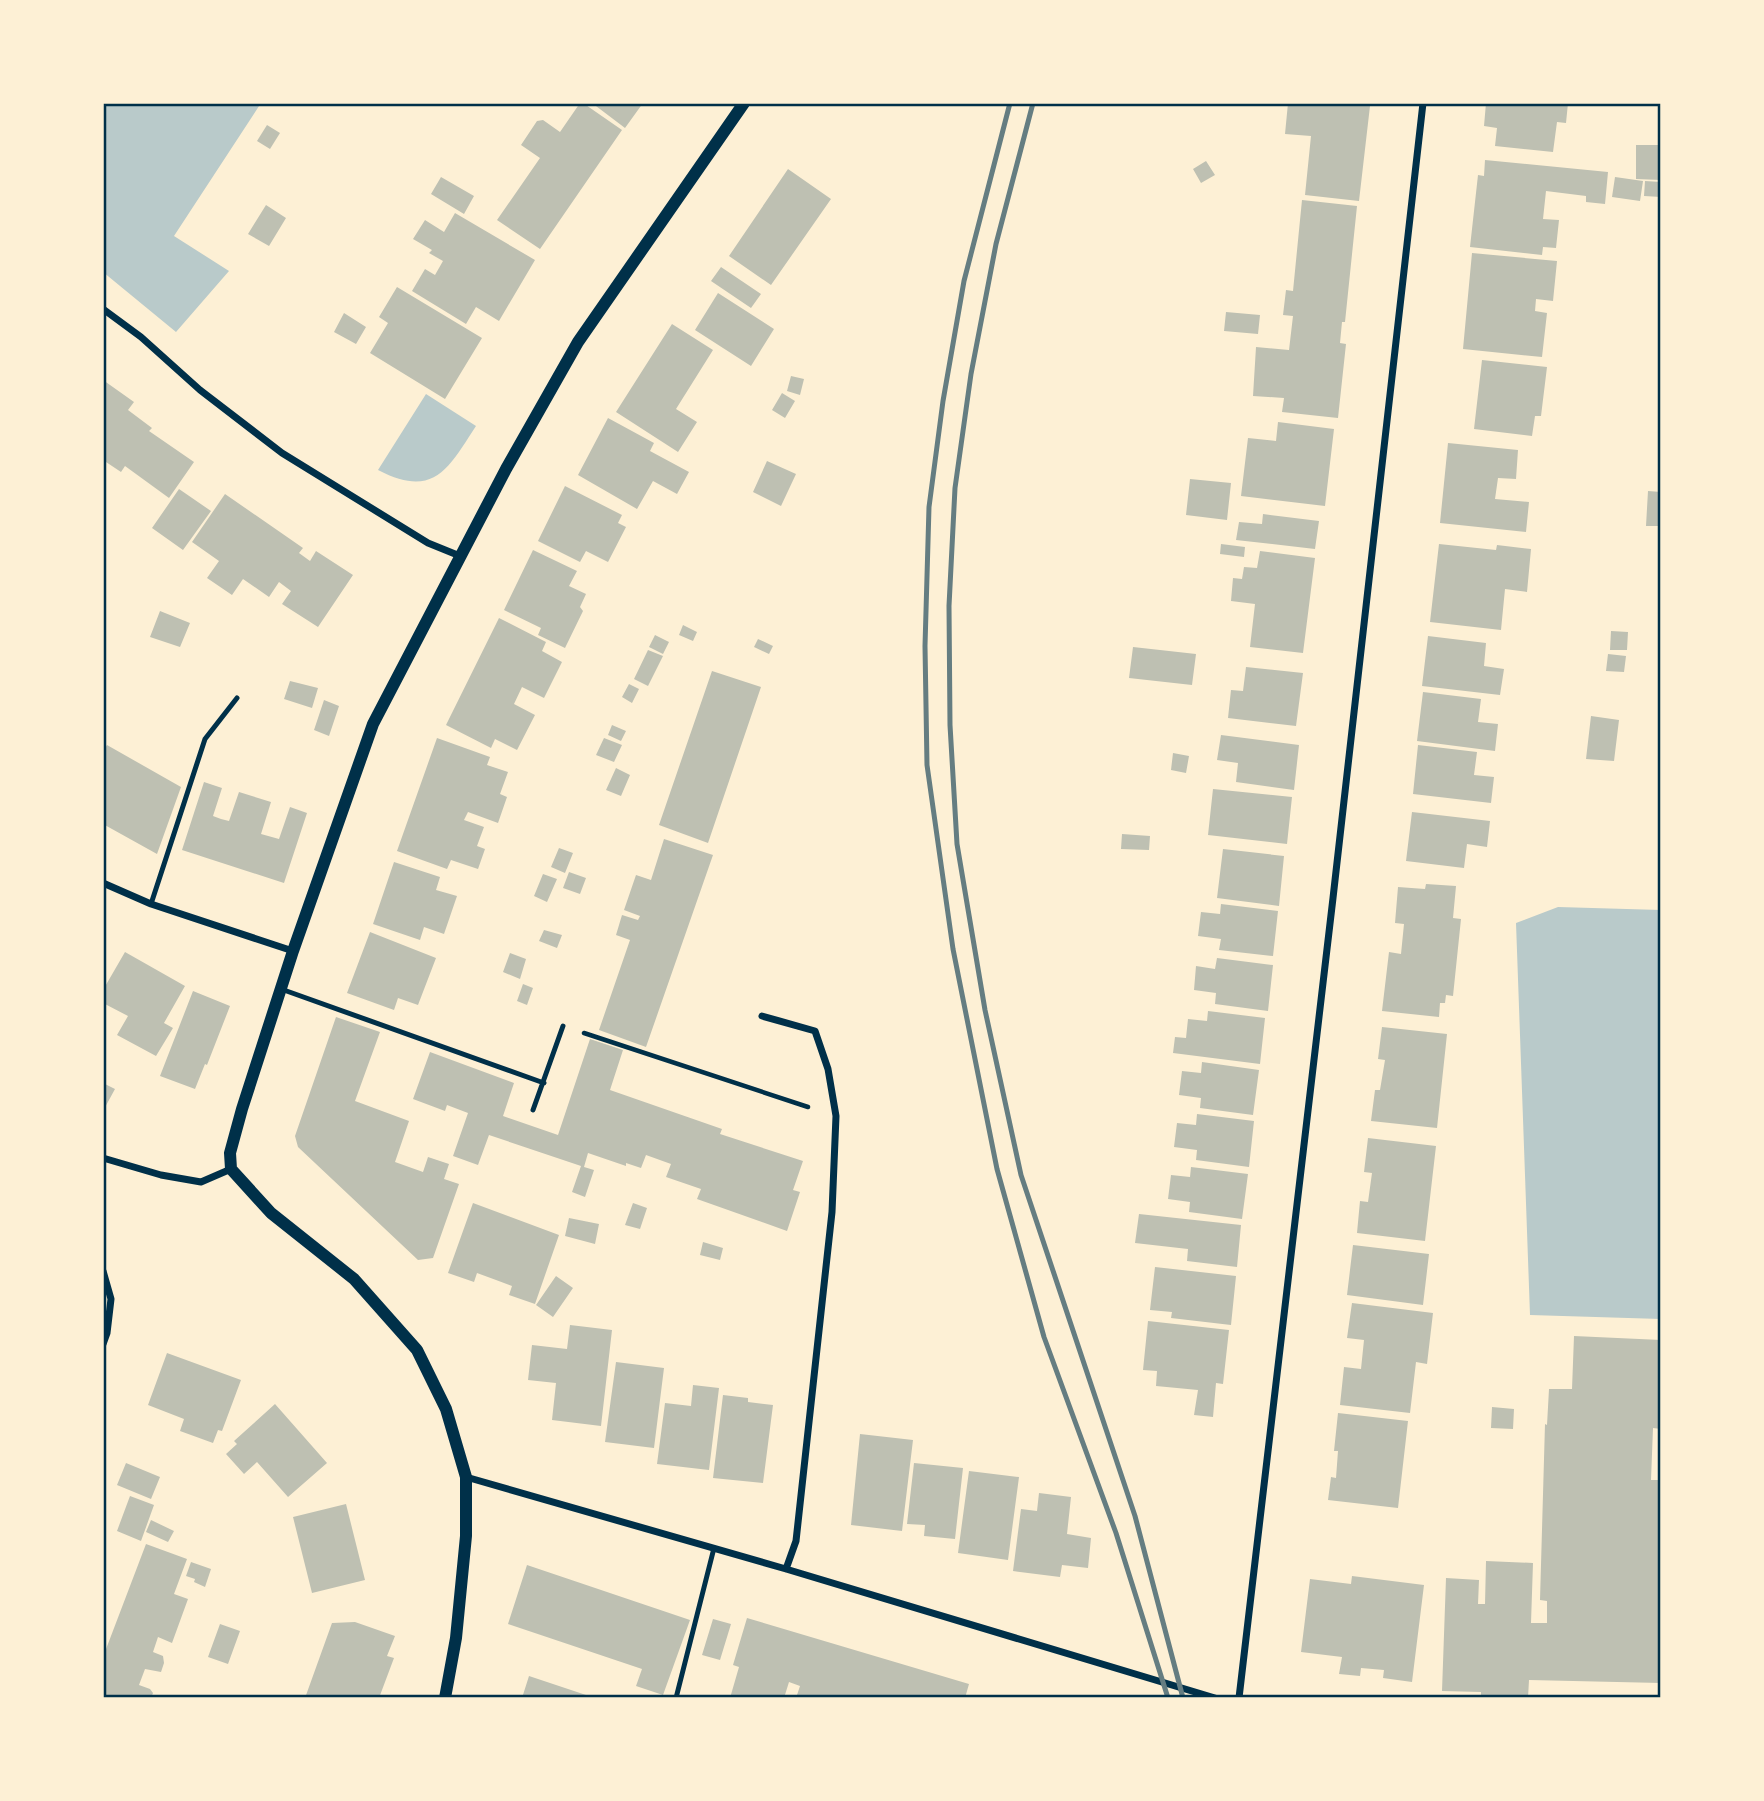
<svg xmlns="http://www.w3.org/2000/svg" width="1764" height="1801" viewBox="0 0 1764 1801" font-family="'IBM Plex Serif',serif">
<rect width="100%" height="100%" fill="#fdf0d5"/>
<path fill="#b9caca" d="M103 103H261L174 236 229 271 176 332 103 272Z
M426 394 476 426C448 469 434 499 378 470Z
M1558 907 1661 910V1319L1530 1315 1516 923Z"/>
<path fill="#bec0b2" d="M580 103H583L622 130 540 249 497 220 540 158 521 145 537 121 543 120 560 132Z
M592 103H643L625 128Z
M1288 103H1348L1370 106 1359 201 1305 195 1311 136 1285 134Z
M1486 103H1568L1566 123 1557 122 1553 152 1495 146 1497 128 1484 126Z
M267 125 280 133 270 149 257 141Z
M1636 145H1661V180L1636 179Z
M1485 160 1608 172 1605 204 1586 202V196L1546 191 1543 219 1559 220 1556 248 1543 247 1542 255 1470 247 1478 175 1484 176Z
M1206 161 1215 175 1201 183 1193 169Z
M788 169 831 199 771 285 729 256Z
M441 177 474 196 464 214 431 194Z
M1615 177 1643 181 1640 201 1612 197Z
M1645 181 1661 182V197L1644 196Z
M1302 200 1357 206 1345 322H1342L1340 343 1346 344 1338 418 1282 412 1284 398 1253 396 1256 347 1289 350 1293 316 1283 315 1286 290 1293 291Z
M266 205 286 218 269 246 248 234Z
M455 213 535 260 499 321 476 307 466 324 412 291 425 269 435 275 443 261 429 253 432 250 413 239 425 220 444 232Z
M1472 253 1557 261 1553 301 1536 299 1535 311 1547 313 1542 357 1463 349Z
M721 267 761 294 751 308 711 281Z
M397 287 482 338 445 399 370 353 388 323 379 317Z
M718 293 774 329 751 366 695 330Z
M1226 312 1260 315 1258 334 1224 331Z
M344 313 366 327 356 344 334 332Z
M672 324 713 350 676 409 697 422 678 452 616 412Z
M1482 360 1547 367 1541 416H1535L1532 436 1474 429Z
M791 376 804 379 800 395 787 391Z
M103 380 134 402 128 410 152 428 149 431 194 462 169 498 125 466 121 472 103 460Z
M782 393 795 401 785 418 772 410Z
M608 418 654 443 650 451 689 472 677 494 653 481 637 509 578 475Z
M1278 422 1334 429 1325 506 1241 496 1248 438 1276 441Z
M1448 443 1518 450 1516 479 1498 478 1495 499 1529 502 1526 532 1440 523Z
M767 461 796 474 781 506 753 492Z
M1190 479 1231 483 1227 520 1186 515Z
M565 486 622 515 618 523 626 527 608 562 586 551 580 562 538 541Z
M179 489 211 511 183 550 152 528Z
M1648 491 1661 492V526H1646Z
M225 494 303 548 299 553 310 561 316 551 353 575 318 627 282 604 291 591 279 582 269 597 243 579 232 595 207 578 219 561 192 542Z
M1263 514 1319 521 1315 549 1236 540 1239 522 1262 524Z
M1221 544 1245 547 1244 557 1220 554Z
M1439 544 1496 550 1497 545 1531 549 1527 592 1505 589 1501 630 1430 622Z
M533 550 577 571 569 586 586 594 580 607 583 611 565 648 538 635 541 628 504 610Z
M1260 551 1315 558 1303 653 1250 647 1255 604 1231 601 1233 578 1242 579 1244 567 1257 568Z
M160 611 190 623 180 647 150 637Z
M499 618 546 642 542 651 562 662 544 698 522 687 514 704 535 715 517 750 495 739 491 748 446 725Z
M683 625 697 632 693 641 679 635Z
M1611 631 1628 632 1627 650H1610Z
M655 635 669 642 663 654 649 647Z
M1428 636 1486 643 1484 666 1504 669 1500 695 1422 686Z
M758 639 773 646 769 654 754 647Z
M1133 647 1196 654 1192 685 1129 678Z
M648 650 663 656 648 686 634 679Z
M1608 654 1626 656 1624 672 1606 671Z
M1246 667 1303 673 1296 726 1228 718 1231 690 1243 691Z
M712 671 761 687 708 843 659 825Z
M290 681 318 688 312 708 284 699Z
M629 684 639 689 632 703 622 697Z
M1423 692 1481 699 1478 722 1498 724 1495 751 1417 741Z
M324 700 339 706 329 736 314 730Z
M1591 716 1619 720 1614 761 1586 759Z
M612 725 626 731 621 741 608 735Z
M1221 735 1299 745 1294 790 1236 782 1238 763 1217 760Z
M437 738 490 757 487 765 508 772 500 794 507 797 498 823 468 812 464 820 484 827 477 846 485 849 478 869 451 860 447 869 397 851Z
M604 738 622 745 614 762 596 755Z
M107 745 181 787 157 854 103 824V752Z
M1418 745 1477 752 1474 775 1494 777 1491 803 1413 794Z
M1173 753 1189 756 1186 773 1171 770Z
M616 768 630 775 621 796 606 790Z
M204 782 222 788 213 816 221 819 229 821 239 792 271 802 261 834 279 839 290 807 307 813 284 883 182 850Z
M1213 789 1292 797 1287 844 1208 835Z
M1412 812 1490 821 1487 847 1467 844 1464 868 1406 861Z
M1122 834 1150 836 1149 850 1121 849Z
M664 839 713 855 646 1047 599 1030 630 940 616 935 622 915 638 920 640 916 624 910 636 875 651 880Z
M559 848 573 853 565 873 551 867Z
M1223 849 1284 856 1279 906 1217 898Z
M394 862 440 877 436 890 457 896 444 934 424 927 420 940 373 924Z
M569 872 586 878 580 894 563 888Z
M543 874 557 879 547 902 534 896Z
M1426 884 1456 886 1453 918 1461 919 1453 996 1446 995 1445 1003H1440L1439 1017 1382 1011 1389 952 1401 954 1404 924 1395 923 1398 887 1425 889Z
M1221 904 1278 911 1273 956 1219 950 1221 939 1198 936 1201 912 1220 914Z
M544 930 562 935 557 948 539 941Z
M370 932 436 958 418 1005 398 998 394 1010 347 993Z
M125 952 185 986 164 1023 173 1028 156 1056 117 1035 128 1016 103 1003V990Z
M510 953 526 959 520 979 503 972Z
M1217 958 1273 965 1268 1011 1215 1004 1216 993 1194 990 1196 966 1215 969Z
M523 984 533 988 527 1005 517 1001Z
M193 991 230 1006 207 1065 205 1064 195 1089 160 1076Z
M1208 1011 1265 1018 1260 1064 1173 1053 1175 1037 1186 1038 1188 1019 1207 1021Z
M336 1017 380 1032 355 1101 409 1121 395 1162 423 1172 428 1157 449 1164 444 1179 459 1184 433 1258 418 1260 298 1147 295 1136Z
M1382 1027 1447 1034 1437 1128 1371 1121 1375 1090H1380L1385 1060 1378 1059Z
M590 1039 623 1050 610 1090 722 1129 720 1134 803 1161 793 1190 800 1192 787 1231 697 1199 701 1189 666 1177 671 1164 646 1155 641 1168 626 1163V1166L588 1153 584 1167 594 1170 585 1197 572 1192 581 1166 489 1135 478 1165 453 1156 468 1113 447 1105 445 1111 413 1099 430 1052 514 1083 503 1116 558 1135Z
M1202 1062 1259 1070 1253 1115 1200 1108 1201 1098 1179 1095 1182 1071 1201 1073Z
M103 1083 115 1089 103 1111Z
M1197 1114 1254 1121 1249 1167 1196 1160 1197 1150 1174 1147 1177 1123 1196 1125Z
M1368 1138 1436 1146 1425 1241 1357 1233 1360 1201 1368 1202 1372 1173 1364 1172Z
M1191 1167 1248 1174 1242 1219 1189 1212 1190 1202 1168 1199 1171 1175 1190 1177Z
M473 1203 559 1235 535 1304 509 1295 512 1286 496 1280 477 1273 474 1282 448 1273Z
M633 1203 647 1208 640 1229 625 1225Z
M1139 1214 1241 1225 1237 1267 1187 1261 1188 1249 1135 1243Z
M569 1218 599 1224 595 1244 565 1236Z
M703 1242 723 1248 720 1260 700 1255Z
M1353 1245 1429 1254 1423 1305 1347 1295Z
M1155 1267 1236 1276 1231 1325 1171 1318 1172 1312 1150 1310Z
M556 1276 573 1288 553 1317 536 1305Z
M1352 1303 1433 1313 1427 1364 1416 1362 1410 1413 1340 1405 1344 1367 1361 1369 1364 1340 1347 1338Z
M1148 1321 1229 1330 1223 1384 1216 1383 1213 1417 1194 1415 1198 1390 1156 1386 1157 1371 1143 1370Z
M570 1325 612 1330 601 1426 552 1420 556 1383 528 1380 532 1345 567 1349Z
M1574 1336 1661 1340V1429L1653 1428 1651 1480H1661V1683L1529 1680 1528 1698H1481V1692L1442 1691 1446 1578 1479 1580 1478 1604H1485L1486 1561 1533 1563 1531 1623H1547V1601L1540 1600 1545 1424 1547 1425 1549 1389H1572Z
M167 1353 241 1380 222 1431 218 1430 213 1443 180 1431 184 1419 148 1405Z
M616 1362 664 1368 654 1448 605 1442Z
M693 1385 719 1388 709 1470 657 1464 665 1403 691 1406Z
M723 1395 748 1398V1402L773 1405 763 1483 713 1478Z
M275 1404 327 1463 288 1497 257 1462 244 1474 226 1454 237 1444 234 1441Z
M1492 1407 1514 1409 1513 1429 1491 1428Z
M1338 1413 1408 1421 1398 1508 1328 1500 1331 1477 1336 1478 1338 1451H1334Z
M860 1434 913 1440 902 1531 851 1525Z
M126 1463 160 1477 151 1499 117 1485Z
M914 1463 963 1468 955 1539 924 1536 925 1525 907 1524Z
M969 1471 1019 1477 1008 1560 958 1553Z
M1039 1493 1071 1497 1067 1534 1091 1538 1088 1568 1062 1565 1060 1577 1013 1571 1021 1509 1037 1511Z
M130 1496 154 1505 141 1541 117 1531Z
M346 1504 365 1580 312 1593 293 1517Z
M151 1520 174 1531 168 1542 146 1532Z
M146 1544 187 1559 174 1594 188 1599 172 1643 158 1637 153 1652 163 1656 164 1663 161 1672 145 1669 139 1685 150 1689 153 1693 151 1698H103V1657Z
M191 1562 211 1569 205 1587 194 1582 195 1579 186 1576Z
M527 1565 690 1620 663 1695 636 1686 642 1669 508 1624Z
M1352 1576 1424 1585 1412 1682 1383 1678 1384 1670 1361 1668 1360 1676 1339 1674 1342 1657 1301 1652 1310 1579 1351 1584Z
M747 1618 969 1684 965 1698H796L800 1686 789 1682 784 1698H730L739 1667 733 1665Z
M713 1619 731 1624 720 1660 702 1655Z
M355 1622 395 1636 387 1656 394 1658 379 1698H305L332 1623Z
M220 1624 240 1631 228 1664 208 1657Z
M529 1676 592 1697V1698H522Z"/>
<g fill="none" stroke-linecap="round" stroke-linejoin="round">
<path stroke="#003049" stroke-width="4.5" d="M584 1033 808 1107"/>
<path stroke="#003049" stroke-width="5" d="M151 904 205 739 237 698
M281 989 544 1083
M533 1110 563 1026
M676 1698 714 1548"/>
<path stroke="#003049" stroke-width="7" d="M103 309 141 337 200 390 282 453 428 543 460 556
M103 883 151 904 293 951
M762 1016 815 1031 828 1069 836 1116 832 1212 796 1541 786 1569
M103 1158 161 1175 201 1182 231 1169
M103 1271 111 1299 107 1333 103 1344
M466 1477 786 1569 1215 1698
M1239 1698 1333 898 1423 103"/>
<path stroke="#003049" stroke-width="12" d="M445 1698 456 1638 466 1536V1477L446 1409 417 1350 354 1279 271 1213 231 1169 230 1153 242 1109 293 951 373 724 506 469 578 342 744 103"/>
<path stroke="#657d81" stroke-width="5" d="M1010 103 964 281 943 401 929 507 925 646 927 765 953 949 997 1169 1044 1337 1116 1533 1168 1698
M1033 103 996 244 971 374 955 488 949 606 950 725 957 844 985 1010 1021 1175 1135 1516 1183 1698"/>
</g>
<rect width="1764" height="1801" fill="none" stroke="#fdf0d5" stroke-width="210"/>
<rect x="105" y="105" width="1554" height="1591" fill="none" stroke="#003049" stroke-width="2.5"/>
</svg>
